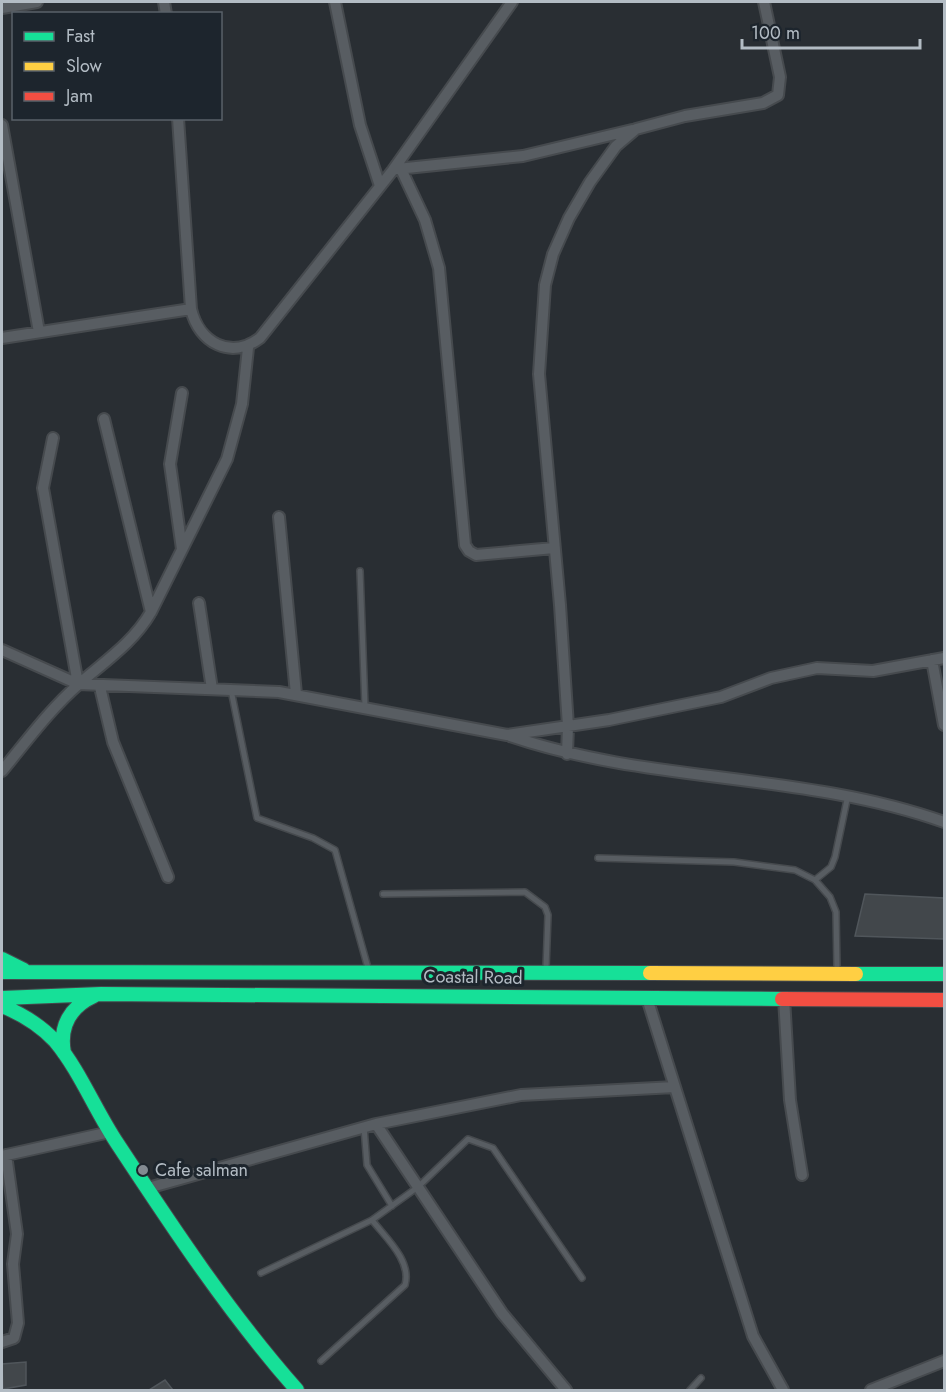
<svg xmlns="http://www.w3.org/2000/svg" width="946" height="1392" viewBox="0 0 946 1392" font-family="Jost,sans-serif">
<rect width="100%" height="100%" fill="#292e33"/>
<path fill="#42474b" stroke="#50565b" stroke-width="1.5" d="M865 894 944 898V939L855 936Z
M26 1362V1385L3 1389 2 1364Z
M165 1380 173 1390H149Z"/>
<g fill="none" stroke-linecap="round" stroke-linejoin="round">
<g stroke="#464a4e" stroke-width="8">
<path id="lane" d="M360 571 365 707
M231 690 257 818 313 838 335 850 368 968
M598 858 734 862 795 870 815 880 830 897 836 912 837 968
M815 880 831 867 835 857 848 795
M383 894 525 892 545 907 548 915 546 968
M364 1127 367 1165 392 1206
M261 1273 372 1220 418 1187 468 1139 493 1148 582 1278
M321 1361 405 1285C412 1261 386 1238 372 1220
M690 1390 701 1378"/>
</g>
<g stroke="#464a4e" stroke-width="14">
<path id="street" d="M164 2 166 14
M335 2 360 125 380 186
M2 8 37 2
M178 118 191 309C199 343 231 360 260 338L393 170 512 2
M2 125 39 332
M397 169 523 156 632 130
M401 169 425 220 439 268 465 545 469 551 476 555 554 548
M2 338 191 309
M182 393 170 464 182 549
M104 419 151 612
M53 438 43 488 78 684
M279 517 296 694
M199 603 212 689
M2 650 78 684 279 692 507 735 609 720 721 697 771 678 817 668 873 671 944 658
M932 660 944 725
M100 687 113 742 168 877
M510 736C651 784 804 772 944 822
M567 754 568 726 560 605 539 374 545 285 553 254 569 218 590 182 616 146 636 129 685 116 763 103 778 95 780 77 764 2
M2 771C26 742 50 709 79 684 105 661 133 643 151 612L227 459 242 404 248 348
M647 998 753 1336 783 1390
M784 998 790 1100 802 1175
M376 1124 502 1313 566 1390
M2 1156 110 1132
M148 1188 376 1124 521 1095 675 1087
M2 1342 14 1338 18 1323 13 1264 17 1234 6 1155
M871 1390 944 1361"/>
</g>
<g stroke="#464a4e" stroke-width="16">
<path id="fast" d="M2 959 24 970
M2 972 650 973
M856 974H944
M2 998 101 994 782 999
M2 1006C22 1014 40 1025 55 1041 80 1071 95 1110 117 1143 173 1228 229 1313 297 1390
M64 1053C59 1026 70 1007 94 996"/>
</g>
<g stroke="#464a4e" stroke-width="16">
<path id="slow" d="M650 973 856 974"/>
</g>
<g stroke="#464a4e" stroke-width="16">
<path id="jam" d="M782 999 944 1000"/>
</g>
<use href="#lane" stroke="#585d62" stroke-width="5"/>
<use href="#street" stroke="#585d62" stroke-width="10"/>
<use href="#fast" stroke="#16e098" stroke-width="14"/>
<use href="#slow" stroke="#ffcf43" stroke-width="14"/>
<use href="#jam" stroke="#f24e42" stroke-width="14"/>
</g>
<circle fill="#838a91" stroke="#1d252d" stroke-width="2" cx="143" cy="1170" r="6"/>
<g text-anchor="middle" stroke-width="6" stroke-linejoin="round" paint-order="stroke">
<g font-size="18" fill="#b3bcc4" stroke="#1d252d">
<text transform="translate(473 977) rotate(1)" y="6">Coastal Road</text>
</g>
<g font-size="18" fill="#b3bcc4" stroke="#1d252d" text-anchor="start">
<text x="155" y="1176">Cafe salman</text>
</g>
</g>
<rect width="946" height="1392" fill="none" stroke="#b3bcc4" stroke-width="6"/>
<rect x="12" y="12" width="210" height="108" fill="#1d252d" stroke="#596169" stroke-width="1.5"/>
<rect x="24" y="32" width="30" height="9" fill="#16e098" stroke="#596169" stroke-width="1.5"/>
<text x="66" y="42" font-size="18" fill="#b3bcc4">Fast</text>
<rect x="24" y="62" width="30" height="9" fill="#ffcf43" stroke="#596169" stroke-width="1.5"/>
<text x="66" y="72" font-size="18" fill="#b3bcc4">Slow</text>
<rect x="24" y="92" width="30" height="9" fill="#f24e42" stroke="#596169" stroke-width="1.5"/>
<text x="66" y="102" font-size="18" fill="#b3bcc4">Jam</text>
<path d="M742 39v9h178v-9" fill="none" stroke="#b3bcc4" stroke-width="3"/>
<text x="751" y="39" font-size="18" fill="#b3bcc4" stroke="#1d252d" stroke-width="4.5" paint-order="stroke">100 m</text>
</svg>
